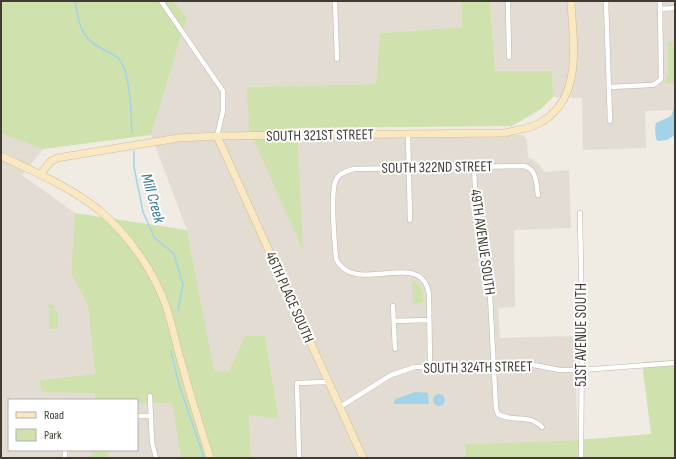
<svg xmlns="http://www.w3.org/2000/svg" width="676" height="459" viewBox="0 0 676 459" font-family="'Sofia Sans Condensed',sans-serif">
<rect width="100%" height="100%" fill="#f0ebe3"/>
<path fill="#e3dcd2" d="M173 1H462V27L380 33 376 84 247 87 297 139 523 135 527 140 528 157 538 163 544 172 569 170 571 228 514 230 515 307 498 308 500 338 574 336 578 440 465 444 466 458H251L249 415 279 419 265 336H245L228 372H214L187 230 151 135 187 17Z
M490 1H675V110L645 111 646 148 583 150 582 98 553 97 552 71 495 72Z
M1 134 43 149 22 175 75 213 71 273 88 306 95 374 39 380 95 393V400H9V450H91V458H1Z
M137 403H172L181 458H107L109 450H137Z"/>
<path fill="#cfe2ae" d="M1 1H173L187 17 151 135 43 149 1 134Z
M462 1H490L495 71H552L553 97 541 109 512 126 297 128 303 251 249 129 247 87 376 84 380 33 462 27Z
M668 41H675V84L665 83 668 73Z
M75 213 187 230 214 371 228 372 245 336H265L279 419 249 415 251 458H181L172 403H137V400H95V393L42 392 39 380 95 374 88 306 71 273Z
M412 280C423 285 423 293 423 303L413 304Z
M51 303 55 308 53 311H58V329H49V311H52L47 305Z
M675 360V458H466L465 444 578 440 651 434 642 362Z
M91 450H109L107 458H91Z"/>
<path fill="#a3d3e9" d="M675 105V135L667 140 658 141 656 139 655 128 656 123 671 116Z
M415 392 428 393 429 404H394V401L396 399Z
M433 400a6 6 0 1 1 12 0a6 6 0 1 1-12 0Z"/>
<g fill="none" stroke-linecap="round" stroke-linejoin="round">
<path stroke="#a3d3e9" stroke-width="1.5" d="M75 1C78 19 80 36 97 46 104 50 112 53 118 58 131 71 131 116 132 133
M134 151V167L143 212 154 237 174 254 183 285 178 310
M171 351 178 381 204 458"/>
<g stroke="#bdb5aa" stroke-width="5.5">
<path id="street" d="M161 1 223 91V111L217 136
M335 1 337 59
M508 1 509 57
M606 1 610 121
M661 9 675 8
M609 87 651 85 655 84 661 79 660 1
M408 134 410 220
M474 167 476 209 488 257 496 409 498 414C513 423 528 413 542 427
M580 213 582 336 581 458
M393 306 395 349
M394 321 429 320
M430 366 429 295C423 246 355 298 336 259 335 243 329 189 337 178 341 172 348 171 354 169L524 166C537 169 536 183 538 195
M150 396 152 442 156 458
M340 407 391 375 415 367 528 364 560 370H581L675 363
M137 416H151
M65 450V458
M299 458 297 383 328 382"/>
</g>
<g stroke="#d0bc98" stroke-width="8">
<path id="secondary" d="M217 136 363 458
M1 156C35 172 70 187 99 210 129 235 155 273 167 309 173 328 177 349 183 368 191 398 201 428 210 458
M40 175 50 162 57 158 178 138 217 136 505 133C516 130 528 129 538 124 584 100 573 44 571 1"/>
</g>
<use href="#street" stroke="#fff" stroke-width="4.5"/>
<use href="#secondary" stroke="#fae8c3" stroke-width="7"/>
</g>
<g text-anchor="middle" stroke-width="4" stroke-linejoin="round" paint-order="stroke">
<g font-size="15" fill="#413b34" stroke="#fff">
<text transform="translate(320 135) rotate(-1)" y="5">SOUTH 321ST STREET</text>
<text transform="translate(437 167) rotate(-1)" y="5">SOUTH 322ND STREET</text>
<text transform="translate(483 242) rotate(82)" y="5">49TH AVENUE SOUTH</text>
<text transform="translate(290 297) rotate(66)" y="5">46TH PLACE SOUTH</text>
<text transform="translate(581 335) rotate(-90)" y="5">51ST AVENUE SOUTH</text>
<text transform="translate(478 367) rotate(-1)" y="5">SOUTH 324TH STREET</text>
</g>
<g font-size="16" font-style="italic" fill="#357a9c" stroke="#fff">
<text transform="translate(154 198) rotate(74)" y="6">Mill Creek</text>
</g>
</g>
<rect width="676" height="459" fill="none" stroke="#413b34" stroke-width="4"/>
<rect x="8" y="399" width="130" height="52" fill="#ffffff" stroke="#b3b1ae"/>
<rect x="16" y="412" width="20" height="6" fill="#fae8c3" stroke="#b3b1ae"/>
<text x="44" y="419" font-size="12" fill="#413b34">Road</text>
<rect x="16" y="429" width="20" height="12" fill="#cfe2ae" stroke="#b3b1ae"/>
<text x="44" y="439" font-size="12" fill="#413b34">Park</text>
</svg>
